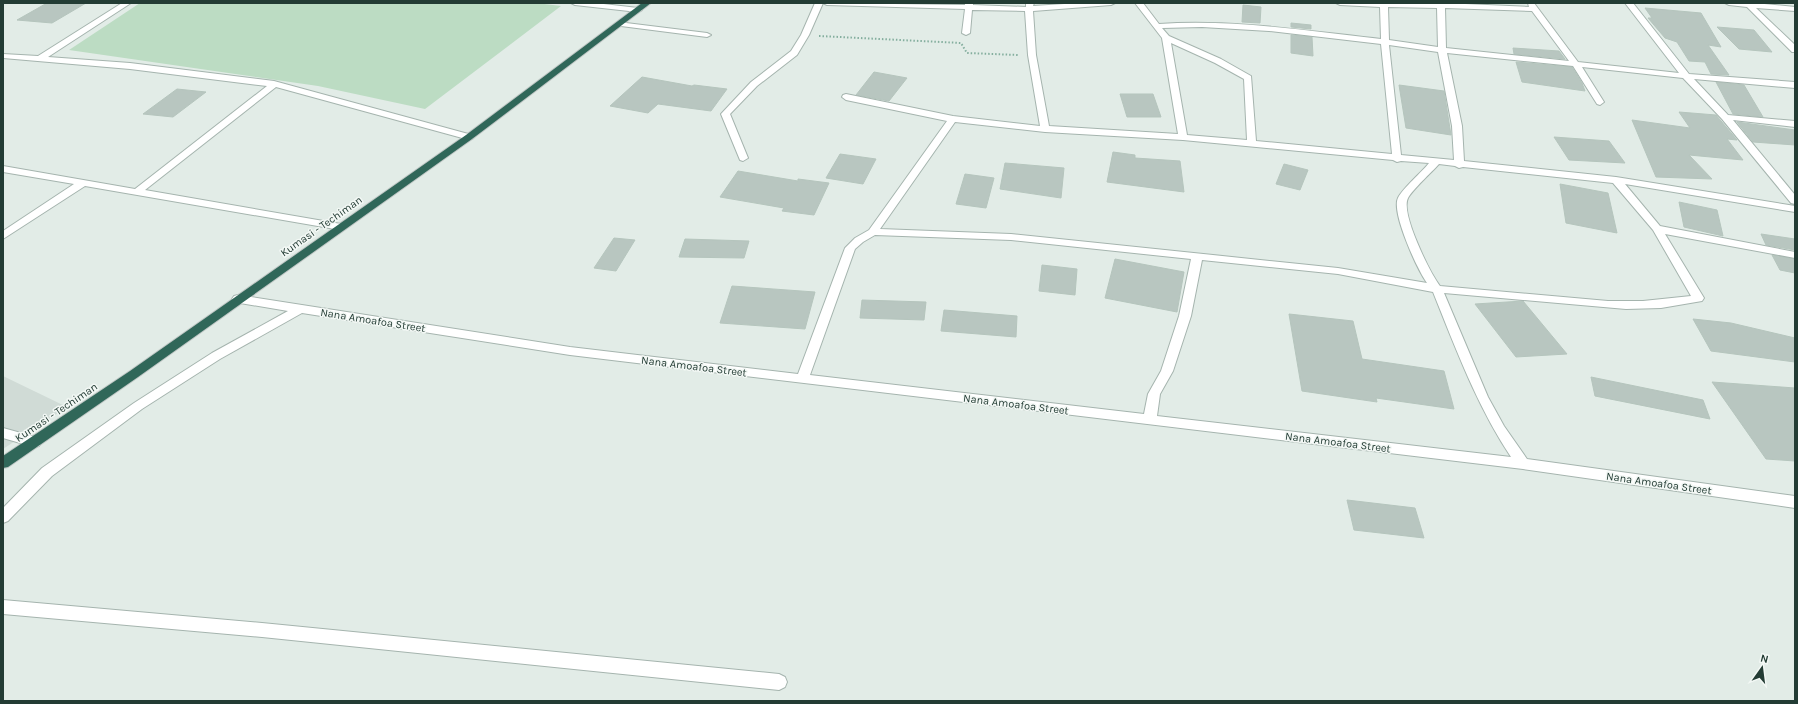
<svg xmlns="http://www.w3.org/2000/svg" width="1798" height="704" viewBox="0 0 1798 704" font-family="Karla,sans-serif">
<rect width="100%" height="100%" fill="#e2ece7"/>
<path fill="#d0dbd6" d="M3 376 67 407 3 449Z"/>
<path fill="#bcdcc3" d="M140 3H536L561 6 425 109 318 86 69 50Z"/>
<path fill="#b8c6c0" stroke="#b5c5bd" d="M47 3H86L52 23 17 20Z
M1243 5 1261 7 1260 23 1242 22Z
M1645 8 1701 13 1721 47 1708 45 1729 75 1711 74 1705 62 1689 61 1677 42 1665 38 1648 18H1652Z
M1291 23 1311 25V29L1291 27Z
M1717 27 1754 30 1772 52 1739 49Z
M1291 35 1312 37 1313 56 1291 53Z
M1513 48 1559 51 1565 59 1514 54Z
M1516 62 1572 67 1582 83 1585 91 1522 82Z
M874 72 907 78 889 101 856 95Z
M642 77 692 86 694 85 727 89 711 111 658 104 648 113 610 106Z
M1716 82 1744 85 1763 117 1733 114Z
M1399 85 1444 91 1451 135 1406 128Z
M177 89 206 92 173 117 143 114Z
M1120 94H1153L1161 117H1127Z
M1679 112 1716 115 1737 140 1727 139 1743 160 1689 155 1712 179 1656 177 1632 120 1690 128Z
M1737 122 1795 130V145L1753 142Z
M1554 137 1609 141 1625 163 1569 160Z
M1113 152 1135 155V158L1180 161 1184 192 1107 182Z
M840 154 876 159 863 184 826 178Z
M1005 163 1064 168 1061 198 1000 189Z
M1284 164 1308 170 1300 190 1276 184Z
M738 171 798 181V179L829 183 814 215 782 211 784 208 720 197Z
M965 174 994 178 986 208 956 204Z
M1560 184 1608 193 1617 233 1566 223Z
M1679 202 1717 210 1723 236 1684 227Z
M1761 234 1795 239V250L1766 245Z
M614 238 635 240 616 271 594 268Z
M685 239 749 241 744 258 679 257Z
M1772 255 1795 259V273L1780 270Z
M1115 259 1184 272 1177 312 1105 298Z
M1042 265 1077 269 1075 295 1039 291Z
M732 286 815 292 805 329 720 323Z
M862 300 926 302 924 320 860 318Z
M1523 301 1567 354 1516 357 1475 304Z
M944 310 1017 316 1016 337 941 331Z
M1289 314 1353 321 1362 359 1444 371 1454 409 1376 398 1377 402 1302 391Z
M1693 319 1731 323 1795 338V362L1711 351Z
M1591 377 1703 400 1710 419 1595 396Z
M1712 382 1795 388V461L1766 459Z
M1347 500 1415 508 1424 538 1354 530Z"/>
<g fill="none" stroke-linecap="round" stroke-linejoin="round">
<g stroke="#a5b4ae" stroke-width="2">
<path id="minor" d="M122 3H131L48 57 130 63 274 81 472 135 474 137 472 139H466L276 87 145 190 341 224 346 227 345 229 341 230 85 186 3 239V231L74 184 3 172V166L135 189 267 86 130 69 3 58V54L38 56Z
M571 3H595L638 8 642 10 638 12 575 5Z
M815 3H823L809 35 797 55 757 86 730 114 748 158 743 161 740 160 721 114 751 82 791 51 801 35Z
M823 3 965 5V3H973V5L1026 7V3H1034L1033 6 1080 3H1115L1111 5 1033 11 1036 55 1049 126 1178 134 1162 38 1135 3H1143L1159 24C1234 19 1307 31 1381 39L1380 7 1340 5 1336 3H1443L1529 7 1528 3H1534L1578 62 1679 73 1625 3H1633L1689 74 1795 82V88L1694 79 1728 115 1795 121V127L1733 120 1795 195V204L1791 203 1722 119 1683 78 1582 67 1604 102 1600 105 1597 104 1573 66 1447 53 1462 126 1464 161 1616 177 1795 206V212L1625 184 1660 226 1795 252V258L1665 234 1704 298 1702 301 1661 308 1626 309 1444 293 1488 397 1504 426 1527 459 1795 496V508L1523 469 570 355 302 313 220 359 142 409 52 476 8 521 3 523V508L42 468 134 403 212 353 288 311 234 302 232 299 234 296 238 295 570 347 798 374 845 248 855 238 869 230 947 121 846 100 842 97 843 95 846 94 953 116 1040 126 1028 55 1025 11 972 10 970 33 966 35 962 33 965 9 827 5ZM1388 7 1437 8 1438 47 1389 40ZM1445 8 1532 11 1569 61 1446 48ZM1202 27 1269 31 1381 44 1392 154 1256 141 1251 76 1221 59 1169 36 1162 28ZM1171 43 1215 63 1244 79 1247 140 1187 135ZM1389 45 1438 52 1452 126 1454 160 1401 155ZM955 122 1045 132 1183 140 1393 160 1397 162 1401 161 1429 163C1422 172 1403 188 1398 198 1391 212 1417 269 1427 283L1338 268 1011 234 880 229ZM1439 164 1455 166 1459 168 1463 167 1613 183 1653 230 1691 296 1643 301H1608L1440 286C1430 273 1400 213 1408 198 1413 189 1431 173 1439 164ZM875 235 1011 240 1191 259 1179 316 1161 371 1148 394 1144 414 810 375 855 249 863 242ZM1202 260 1338 274 1433 292C1456 349 1477 406 1511 457L1157 416 1160 394 1173 371 1191 316Z
M1725 3H1754L1795 7V11L1756 8 1795 45V52H1792L1747 7 1729 5Z
M618 22 707 33 711 35 707 37 621 26H618Z
M3 428 39 438 41 442 39 446 34 447 3 438Z
M3 600 262 623 779 674 785 677 787 682 785 687 779 690 262 637 3 614Z"/>
</g>
<g stroke="#c1c8c6" stroke-width="2">
<path id="highway" d="M642 3H651L472 139 138 377 8 467 3 468V456L130 371 466 135Z"/>
</g>
<path stroke="#84ae9e" stroke-width="2" stroke-dasharray="1.5 2" stroke-linecap="butt" d="M819 36 961 43 967 53 1018 55"/>
<use href="#minor" fill="#fff" fill-rule="evenodd"/>
<use href="#highway" fill="#306759" fill-rule="evenodd"/>
</g>
<g text-anchor="middle" stroke-width="3" stroke-linejoin="round" paint-order="stroke">
<g font-size="11" fill="#233c34" stroke="#f3f8f5">
<text transform="translate(321 226) rotate(-35)" y="4">Kumasi - Techiman</text>
<text transform="translate(373 320) rotate(9)" y="4">Nana Amoafoa Street</text>
<text transform="translate(694 366) rotate(7)" y="4">Nana Amoafoa Street</text>
<text transform="translate(1016 404) rotate(7)" y="4">Nana Amoafoa Street</text>
<text transform="translate(56 412) rotate(-34)" y="4">Kumasi - Techiman</text>
<text transform="translate(1338 442) rotate(7)" y="4">Nana Amoafoa Street</text>
<text transform="translate(1659 483) rotate(8)" y="4">Nana Amoafoa Street</text>
</g>
</g>
<rect width="1798" height="704" fill="none" stroke="#233c34" stroke-width="8"/>
<g transform="translate(1762 668) rotate(14)" stroke="#f3f8f5" stroke-width="3" paint-order="stroke">
<path d="M0-3L7 15L0 10L-7 15Z" fill="#233c34"/>
<text y="-6" font-size="11" font-weight="bold" text-anchor="middle" fill="#233c34">N</text>
</g>
</svg>
